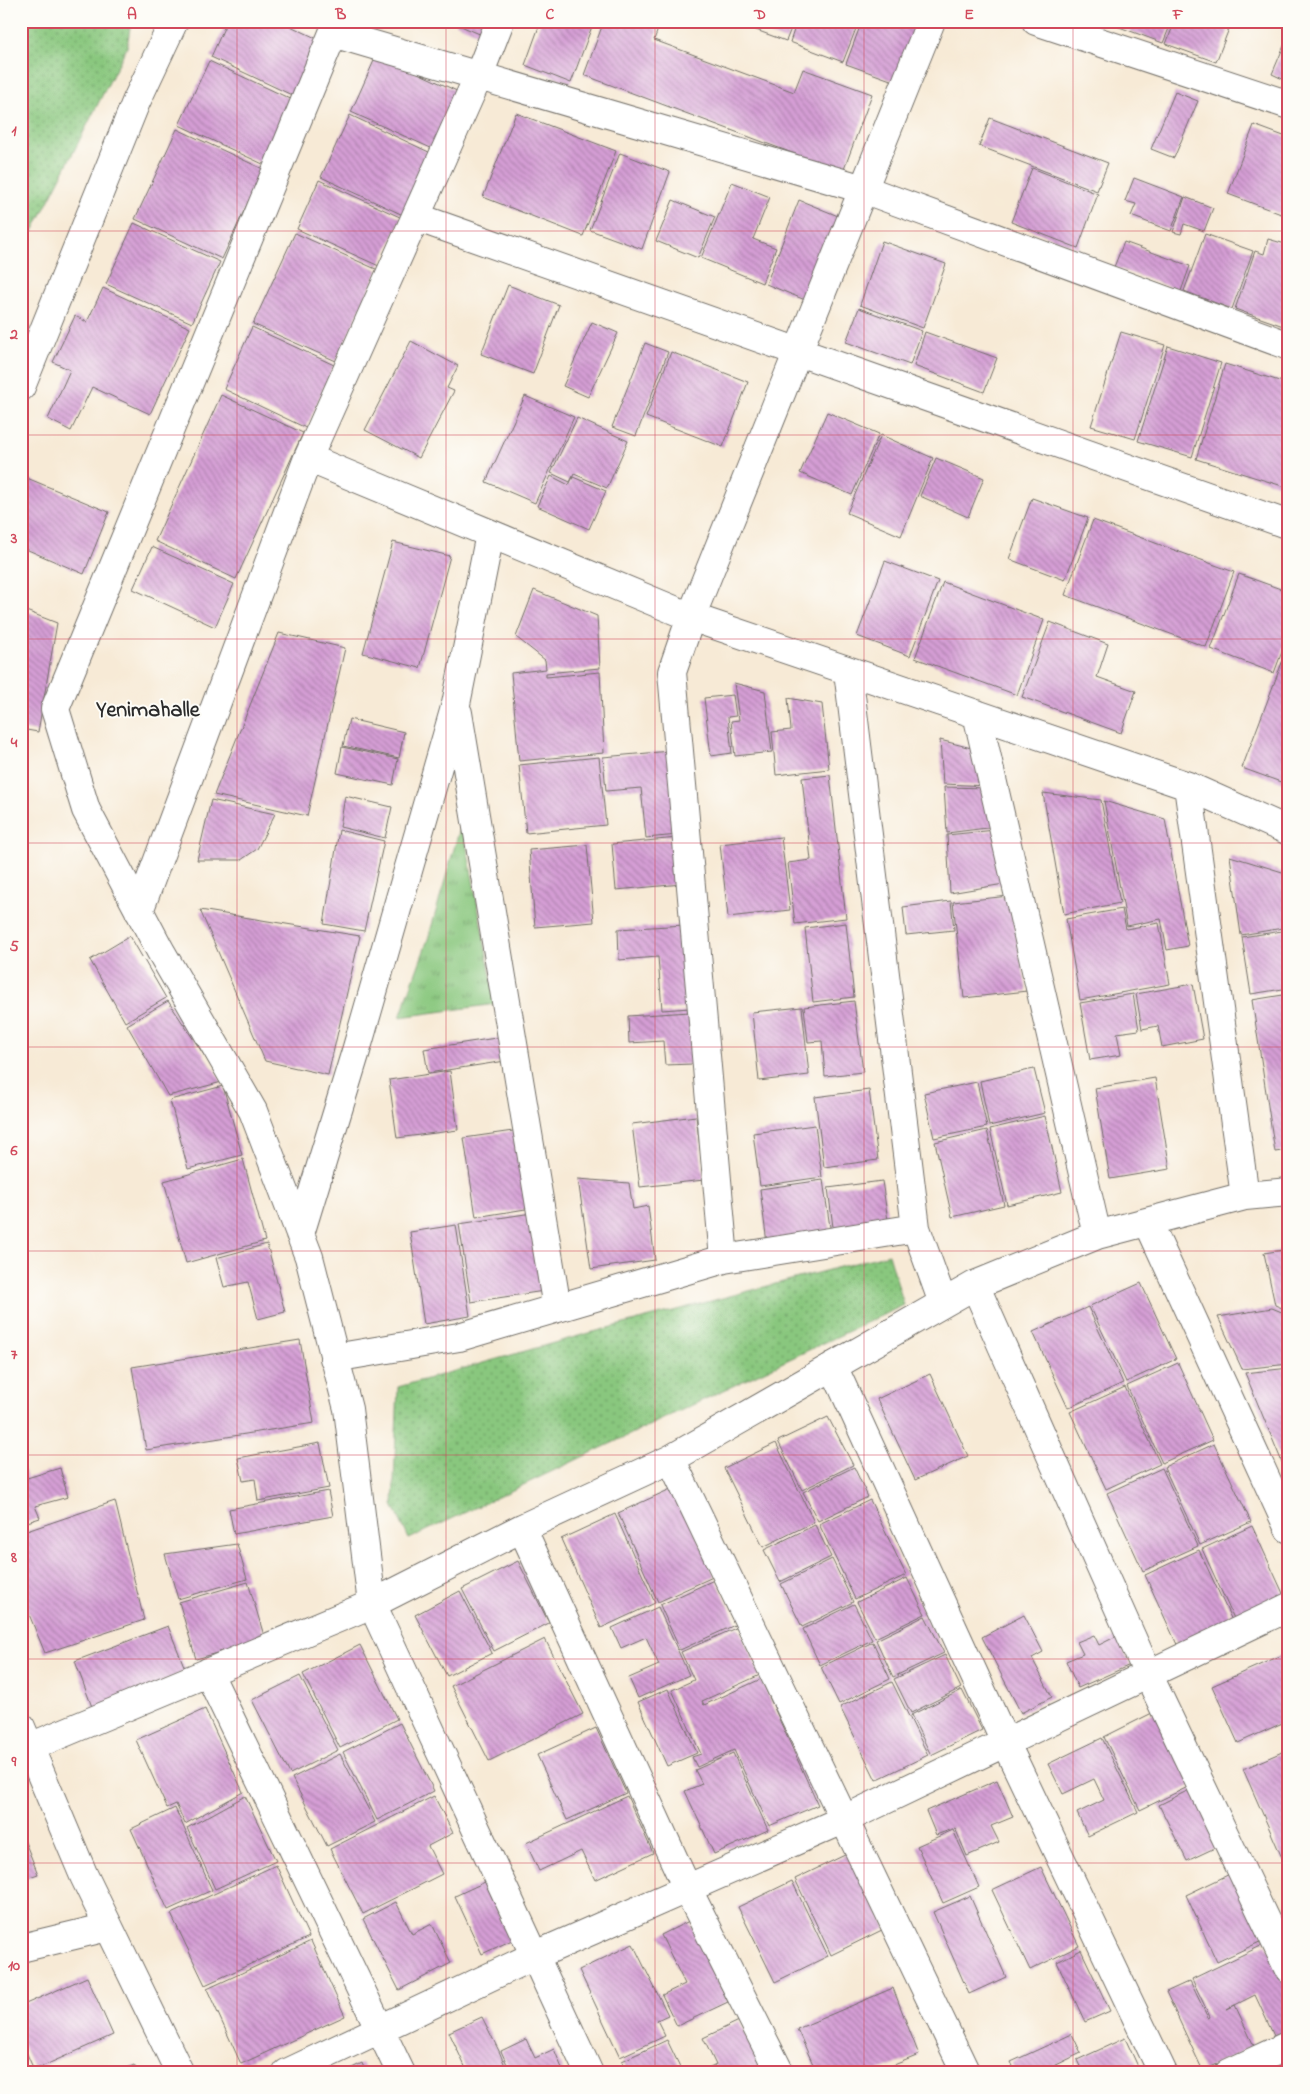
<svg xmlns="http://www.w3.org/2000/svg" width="1310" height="2094" viewBox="0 0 1310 2094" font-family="'Indie Flower',sans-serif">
<defs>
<pattern id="grass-tufts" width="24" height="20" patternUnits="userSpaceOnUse" patternTransform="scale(1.25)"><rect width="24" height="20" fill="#89c77e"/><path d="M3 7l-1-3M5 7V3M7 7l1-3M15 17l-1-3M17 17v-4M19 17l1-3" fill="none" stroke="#70a267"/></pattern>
<pattern id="park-dots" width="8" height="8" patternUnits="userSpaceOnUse" patternTransform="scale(1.25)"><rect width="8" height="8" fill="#89c77e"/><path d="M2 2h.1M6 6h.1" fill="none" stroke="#70a267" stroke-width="1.8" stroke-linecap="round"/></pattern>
<pattern id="building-back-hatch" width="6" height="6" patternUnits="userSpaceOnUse" patternTransform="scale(1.25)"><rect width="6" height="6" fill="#d59ed5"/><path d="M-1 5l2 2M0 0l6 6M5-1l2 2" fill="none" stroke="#ad81ad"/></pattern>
</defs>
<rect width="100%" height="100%" fill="#fdfcf7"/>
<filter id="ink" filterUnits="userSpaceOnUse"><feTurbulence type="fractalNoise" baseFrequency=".02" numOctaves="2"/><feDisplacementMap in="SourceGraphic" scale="10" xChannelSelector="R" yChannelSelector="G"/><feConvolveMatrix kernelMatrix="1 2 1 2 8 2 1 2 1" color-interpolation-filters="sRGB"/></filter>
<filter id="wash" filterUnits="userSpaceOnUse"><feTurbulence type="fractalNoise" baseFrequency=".0096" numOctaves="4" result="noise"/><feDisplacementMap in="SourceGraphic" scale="20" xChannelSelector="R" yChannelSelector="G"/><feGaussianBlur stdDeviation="1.12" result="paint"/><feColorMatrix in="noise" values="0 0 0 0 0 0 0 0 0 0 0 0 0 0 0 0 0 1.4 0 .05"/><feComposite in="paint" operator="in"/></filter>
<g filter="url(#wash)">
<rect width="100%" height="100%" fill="#f7ead6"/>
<path fill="url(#grass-tufts)" stroke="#5a7954" d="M462 821 496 1004 400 1017 428 939Z"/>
<path fill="url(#park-dots)" stroke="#5a7954" d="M21 21H131L127 47 28 241H21Z
M889 1254 904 1305 409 1539 393 1505 398 1387 582 1335Z"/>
<g id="blocks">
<path fill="url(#building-back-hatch)" d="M227 21H280L322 41 296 97 211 57Z
M457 21H487L482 35 456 24Z
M541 21H594L571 83 525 65Z
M604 21H638L658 29 654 40 794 92 803 69 872 94 843 172 584 75Z
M738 21H794L786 41 737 23Z
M797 21H859L843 62 790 42Z
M862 21H921L899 83 846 64Z
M1112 21H1172L1163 43 1111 24Z
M1175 21H1232L1216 62 1166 44Z
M1289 34V82L1272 74Z
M377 54 459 92 433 149 351 112Z
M209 61 295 101 265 165 179 125Z
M1175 92 1198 101 1174 158 1151 149Z
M516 113 616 151 583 236 483 197Z
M350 115 431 153 403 215 321 177Z
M990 118 1108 163 1097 191 979 146Z
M1254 125 1289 138V194L1281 214 1228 194Z
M177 129 263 169 222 259 135 219Z
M620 153 670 172 642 249 590 230Z
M1032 168 1098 194 1078 248 1011 222Z
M1134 178 1184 197 1171 231 1131 216 1136 204 1125 201Z
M319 180 402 218 379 266 297 229Z
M732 182 770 197 753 239 776 248 762 283 701 258Z
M1185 197 1213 208 1204 231 1184 224 1181 234 1173 232Z
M673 200 715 217 698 258 656 241Z
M799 200 843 218 810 302 766 284Z
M134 223 220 262 192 323 106 284Z
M295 233 378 270 336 361 253 324Z
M1205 234 1253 251 1232 309 1184 291Z
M1268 239 1289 245V328L1235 309 1255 251 1264 254Z
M882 241 946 264 923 328 860 305Z
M1124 242 1190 266 1181 291 1114 267Z
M508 285 559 305 533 374 481 354Z
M103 288 190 328 150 414 92 387 71 431 48 419 70 370 53 362 75 316 87 322Z
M859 308 922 331 910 365 846 342Z
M592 322 618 333 588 397 563 386Z
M252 327 334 365 306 428 224 389Z
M925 332 997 358 984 392 914 366Z
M1121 332 1165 345 1135 439 1091 426Z
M411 341 458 366 447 388 454 391 419 458 365 430Z
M645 343 668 352 636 436 612 427Z
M1168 346 1221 363 1192 457 1138 441Z
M671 352 748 382 723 447 646 417Z
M1225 364 1289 384V488L1196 459Z
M221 395 303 433 236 579 155 541Z
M525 396 574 417 535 503 486 482Z
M827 412 879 434 852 495 800 473Z
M577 418 628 441 607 488 574 474 570 482 551 473Z
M881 435 933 458 901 536 847 513Z
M936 458 984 478 968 517 920 496Z
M551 476 569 485 573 477 606 491 589 529 537 506Z
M27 478 109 512 84 574 21 547V492Z
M1032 498 1088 518 1065 580 1009 559Z
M1093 520 1234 572 1206 647 1065 595Z
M393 542 450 556 420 668 363 653Z
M152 547 234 584 215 627 133 589Z
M885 561 938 581 910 656 857 636Z
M1239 574 1289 592V633L1274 673 1211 649Z
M943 582 1044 620 1017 695 915 658Z
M534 590 597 616 600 668 546 673V677L600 672 604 753 519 761 511 673 546 669 545 660 516 637Z
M21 609 57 623 38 732 21 729Z
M1050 622 1108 644 1097 677 1136 691 1121 733 1022 697Z
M279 633 345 648 307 816 214 795Z
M1289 644V785L1242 768Z
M734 683 765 691 772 752 735 756 731 721 739 720Z
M733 695 736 716 728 717 732 753 711 756 704 698Z
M788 698 822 704 829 769 776 775 772 732 791 730Z
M349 719 404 732 399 758 343 746Z
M940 740 983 751 988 786 943 784Z
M342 747 398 759 393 785 337 773Z
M670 751 678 835 646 838 641 788 606 791 603 757Z
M599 757 606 825 526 833 519 765Z
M830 775 846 918 795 924 788 863 811 860 802 778Z
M944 787 988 788 995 827 947 833Z
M1043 793 1101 800 1120 903 1064 914Z
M345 796 392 807 385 838 340 827Z
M211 800 275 814 257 849 241 860H197Z
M1104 801 1165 819 1188 946 1167 950 1161 919 1127 926Z
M339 830 384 841 364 931 324 924Z
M995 830 1004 884 950 893 947 835Z
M781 837 790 910 728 917 720 844Z
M678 838 682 884 616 890 612 844Z
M587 845 594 922 535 927 529 850Z
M1230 856 1289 874V927L1241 935Z
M1009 896 1027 991 964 998 953 902Z
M951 901 954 930 906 935 903 907Z
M1122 909 1126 929 1159 923 1170 984 1080 1000 1066 919Z
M200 910 360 936 328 1075 265 1061Z
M846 923 854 997 813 1002 805 928Z
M685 925 690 1008 662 1010 658 957 619 960 618 929Z
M1289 930V988L1251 994 1242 937Z
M130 936 166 998 125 1022 90 960Z
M1193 984 1203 1039 1162 1047 1158 1026 1142 1029 1136 994Z
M1133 994 1139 1030 1117 1033 1121 1055 1090 1060 1080 1003Z
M1289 994V1150L1275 1152 1252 1000Z
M168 1001 222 1082 168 1096 127 1025Z
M854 1001 863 1072 825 1076 822 1041 808 1042 804 1007Z
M802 1007 809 1075 759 1081 752 1012Z
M690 1012 693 1064 665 1065 663 1041 629 1043 628 1016Z
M509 1036 512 1060 428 1073 424 1049Z
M1034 1069 1045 1113 989 1126 980 1081Z
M450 1071 458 1130 397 1138 389 1080Z
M1155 1078 1170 1169 1110 1179 1095 1088Z
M977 1082 987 1127 934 1138 924 1093Z
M223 1086 242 1155 188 1169 170 1100Z
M869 1090 878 1160 824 1167 815 1097Z
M696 1116 704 1180 640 1187 632 1124Z
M1045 1116 1062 1192 1007 1205 990 1129Z
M815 1125 822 1177 760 1186 753 1133Z
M520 1130 532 1208 476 1217 464 1138Z
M987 1130 1004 1205 952 1217 935 1142Z
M243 1159 265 1241 186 1263 164 1181Z
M578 1179 629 1183 633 1209 648 1206 655 1260 591 1269Z
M823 1180 831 1234 767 1243 760 1189Z
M882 1181 889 1227 834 1235 828 1188Z
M532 1213 544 1291 471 1302 459 1224Z
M456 1225 470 1316 424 1324 410 1232Z
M267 1244 285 1312 258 1319 248 1282 224 1287 216 1258Z
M1289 1249V1311L1275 1305 1264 1253Z
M1141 1283 1176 1359 1126 1382 1090 1306Z
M1088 1307 1123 1383 1068 1408 1033 1332Z
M1272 1308 1289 1315V1364L1242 1369 1218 1317Z
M300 1340 314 1423 146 1450 132 1367Z
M1178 1363 1213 1440 1162 1463 1127 1386Z
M1289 1368V1479L1245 1373Z
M930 1374 968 1456 915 1480 877 1399Z
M1125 1387 1160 1464 1106 1489 1070 1412Z
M828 1417 853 1465 802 1490 778 1441Z
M320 1443 329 1488 258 1501 255 1479 243 1481 238 1458Z
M776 1443 814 1522 763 1547 724 1468Z
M1214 1444 1251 1522 1200 1545 1164 1467Z
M21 1461 27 1478 60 1468 68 1497 35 1506 40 1518 21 1524Z
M854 1467 868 1497 818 1521 803 1492Z
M1162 1468 1198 1546 1143 1571 1107 1493Z
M675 1487 715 1576 658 1602 618 1513Z
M328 1491 333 1516 234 1534 229 1509Z
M870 1500 906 1575 855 1599 819 1524Z
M115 1501 144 1620 45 1653 21 1595V1533Z
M615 1514 655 1603 601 1628 561 1539Z
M815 1525 831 1557 780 1582 764 1550Z
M1252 1526 1287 1602 1237 1625 1202 1549Z
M237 1544 247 1579 178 1599 165 1554Z
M1199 1550 1235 1627 1180 1651 1145 1575Z
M832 1559 853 1602 802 1627 781 1584Z
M518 1561 549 1623 494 1651 462 1589Z
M907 1578 925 1614 875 1638 857 1602Z
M716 1579 737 1624 680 1650 660 1605Z
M248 1582 265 1639 196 1659 179 1602Z
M460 1591 492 1653 447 1676 415 1615Z
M854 1604 872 1640 820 1665 803 1629Z
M658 1607 689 1675 638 1698 629 1678 659 1665 646 1637 621 1648 612 1628Z
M1024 1615 1043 1652 1032 1658 1052 1697 1021 1713 982 1637Z
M925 1616 944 1653 893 1677 876 1640Z
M168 1626 186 1671 95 1715 75 1661Z
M738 1627 760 1675 702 1701 704 1705 761 1679 818 1805 769 1826 734 1750 697 1767 692 1757 701 1754 672 1690 694 1680 681 1652Z
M1094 1635 1099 1645 1117 1636 1130 1665 1078 1688 1066 1661 1083 1654 1077 1642Z
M545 1639 583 1714 489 1761 451 1686Z
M873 1642 890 1679 839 1704 821 1667Z
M360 1645 397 1719 340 1748 303 1674Z
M1289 1652V1720L1238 1743 1212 1686Z
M945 1655 961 1688 911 1713 894 1679Z
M300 1676 338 1750 290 1774 252 1700Z
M892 1682 928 1755 876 1780 840 1707Z
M668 1689 697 1753 667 1766 638 1702Z
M962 1690 982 1730 931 1755 911 1715Z
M205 1709 243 1792 185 1824 176 1804 167 1808 136 1740Z
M1156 1711 1192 1785 1140 1810 1104 1737Z
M400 1723 434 1791 377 1820 343 1752Z
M596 1728 626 1793 567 1820 537 1755Z
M1102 1738 1138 1812 1088 1836 1077 1813 1104 1800 1094 1779 1063 1794 1048 1764Z
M1289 1749V1858L1283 1860 1243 1769Z
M733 1753 768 1830 714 1854 685 1791 702 1784 695 1770Z
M340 1754 375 1822 327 1846 292 1778Z
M997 1780 1013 1817 991 1826 999 1842 967 1856 955 1828 936 1835 926 1811Z
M1193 1788 1221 1845 1187 1861 1159 1805Z
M245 1796 276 1861 215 1889 187 1828Z
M434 1796 453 1833 428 1846 442 1874 363 1914 330 1849Z
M627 1796 653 1853 595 1880 581 1851 539 1871 526 1843Z
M175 1808 212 1890 168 1910 131 1829Z
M953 1830 979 1887 943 1903 917 1846Z
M21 1832 38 1874 21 1880Z
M849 1853 886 1928 831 1955 795 1879Z
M276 1865 309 1937 205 1985 171 1914Z
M1041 1867 1079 1946 1030 1970 992 1890Z
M1234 1872 1266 1939 1217 1962 1186 1895Z
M792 1881 828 1956 775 1982 738 1907Z
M485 1882 512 1940 482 1954 455 1896Z
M970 1896 1006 1977 969 1994 933 1912Z
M396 1902 412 1934 432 1924 451 1963 399 1990 363 1919Z
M689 1921 728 2002 677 2026 662 1995 685 1984 661 1935Z
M311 1941 345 2016 241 2064 207 1989Z
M1267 1943 1289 1987V2029L1274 2036 1255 1995 1227 2009 1235 2005 1254 2046 1203 2071 1166 1992 1190 1981 1208 2018 1210 2017 1192 1979Z
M633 1944 668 2015 657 2020 665 2036 620 2057 579 1970Z
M1081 1950 1110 2011 1085 2022 1057 1962Z
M87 1977 113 2035 34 2070 21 2040V2006Z
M893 1988 919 2055 874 2073H817L797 2029Z
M482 2017 499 2051 508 2073H468L449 2032Z
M739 2021 764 2073H700L716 2065 703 2038Z
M1072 2034 1081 2053 1040 2073H1016L1011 2062Z
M1125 2038 1141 2073H1083L1077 2060Z
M526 2039 535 2058 554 2049 564 2073H511L501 2051Z
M667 2040 683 2073H627L622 2061Z
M362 2063 366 2073H342Z
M134 2065 138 2073H117Z"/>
</g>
</g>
<g filter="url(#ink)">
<use href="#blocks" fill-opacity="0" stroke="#726e67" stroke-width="1"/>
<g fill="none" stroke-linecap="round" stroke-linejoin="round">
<g stroke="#726e67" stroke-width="30">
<path id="minor" d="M1036 21 1289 105
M416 217 1289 525
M308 458 691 617 1188 786 1289 831
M848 671 916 1228 943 1303
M458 713 557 1308
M977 714 1097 1235
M1188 786 1245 1196
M139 911 308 458 479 75 500 21
M1148 1222 1289 1529
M300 1234 356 1051 456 704 490 534
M724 1259 672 672 691 617 931 21
M975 1285 1148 1674 1289 1970
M334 1358 459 1337 724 1259 916 1228
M833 1366 1005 1742 1163 2073
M671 1459 966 2073
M522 1528 687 1888 780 2073
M208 1672 401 2073
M30 1747 372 1604 522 1528 671 1459 975 1285 1097 1235 1245 1196 1289 1192
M21 1948 108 1927
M287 2073 534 1956 843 1820 1289 1607
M589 2073 372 1604 348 1409 309 1257 253 1111 160 950 86 810 55 709 333 33 863 189 1289 346
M1229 2073 1289 2045"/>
</g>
<g stroke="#726e67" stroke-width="30">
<path id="tertiary" d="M21 387 136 102 174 21
M21 1727 84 1876 180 2073"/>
</g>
<use href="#minor" stroke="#fff" stroke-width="28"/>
<use href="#tertiary" stroke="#fff" stroke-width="28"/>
</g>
</g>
<path fill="none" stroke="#d1495b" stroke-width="1" stroke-opacity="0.55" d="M237 21V2073M446 21V2073M655 21V2073M864 21V2073M1073 21V2073M21 231H1289M21 435H1289M21 639H1289M21 843H1289M21 1047H1289M21 1251H1289M21 1455H1289M21 1659H1289M21 1863H1289"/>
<g text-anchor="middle" stroke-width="4" stroke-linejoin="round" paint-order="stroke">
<g font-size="22" font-weight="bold" fill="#2b2b2b" stroke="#fdfcf7">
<text x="148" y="716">Yenimahalle</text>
</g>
</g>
<rect width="1310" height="2094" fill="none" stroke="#fdfcf7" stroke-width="55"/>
<rect x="28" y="28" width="1254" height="2038" fill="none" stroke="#d1495b" stroke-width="2"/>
<g font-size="16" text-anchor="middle" font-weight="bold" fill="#d1495b">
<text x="132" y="19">A</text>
<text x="341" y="19">B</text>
<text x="550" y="19">C</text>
<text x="760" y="19">D</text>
<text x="969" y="19">E</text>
<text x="1178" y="19">F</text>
<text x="14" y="135">1</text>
<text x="14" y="339">2</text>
<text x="14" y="543">3</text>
<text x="14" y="747">4</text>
<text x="14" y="951">5</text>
<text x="14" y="1155">6</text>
<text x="14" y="1359">7</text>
<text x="14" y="1562">8</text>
<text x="14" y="1766">9</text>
<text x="14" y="1970">10</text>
</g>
</svg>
